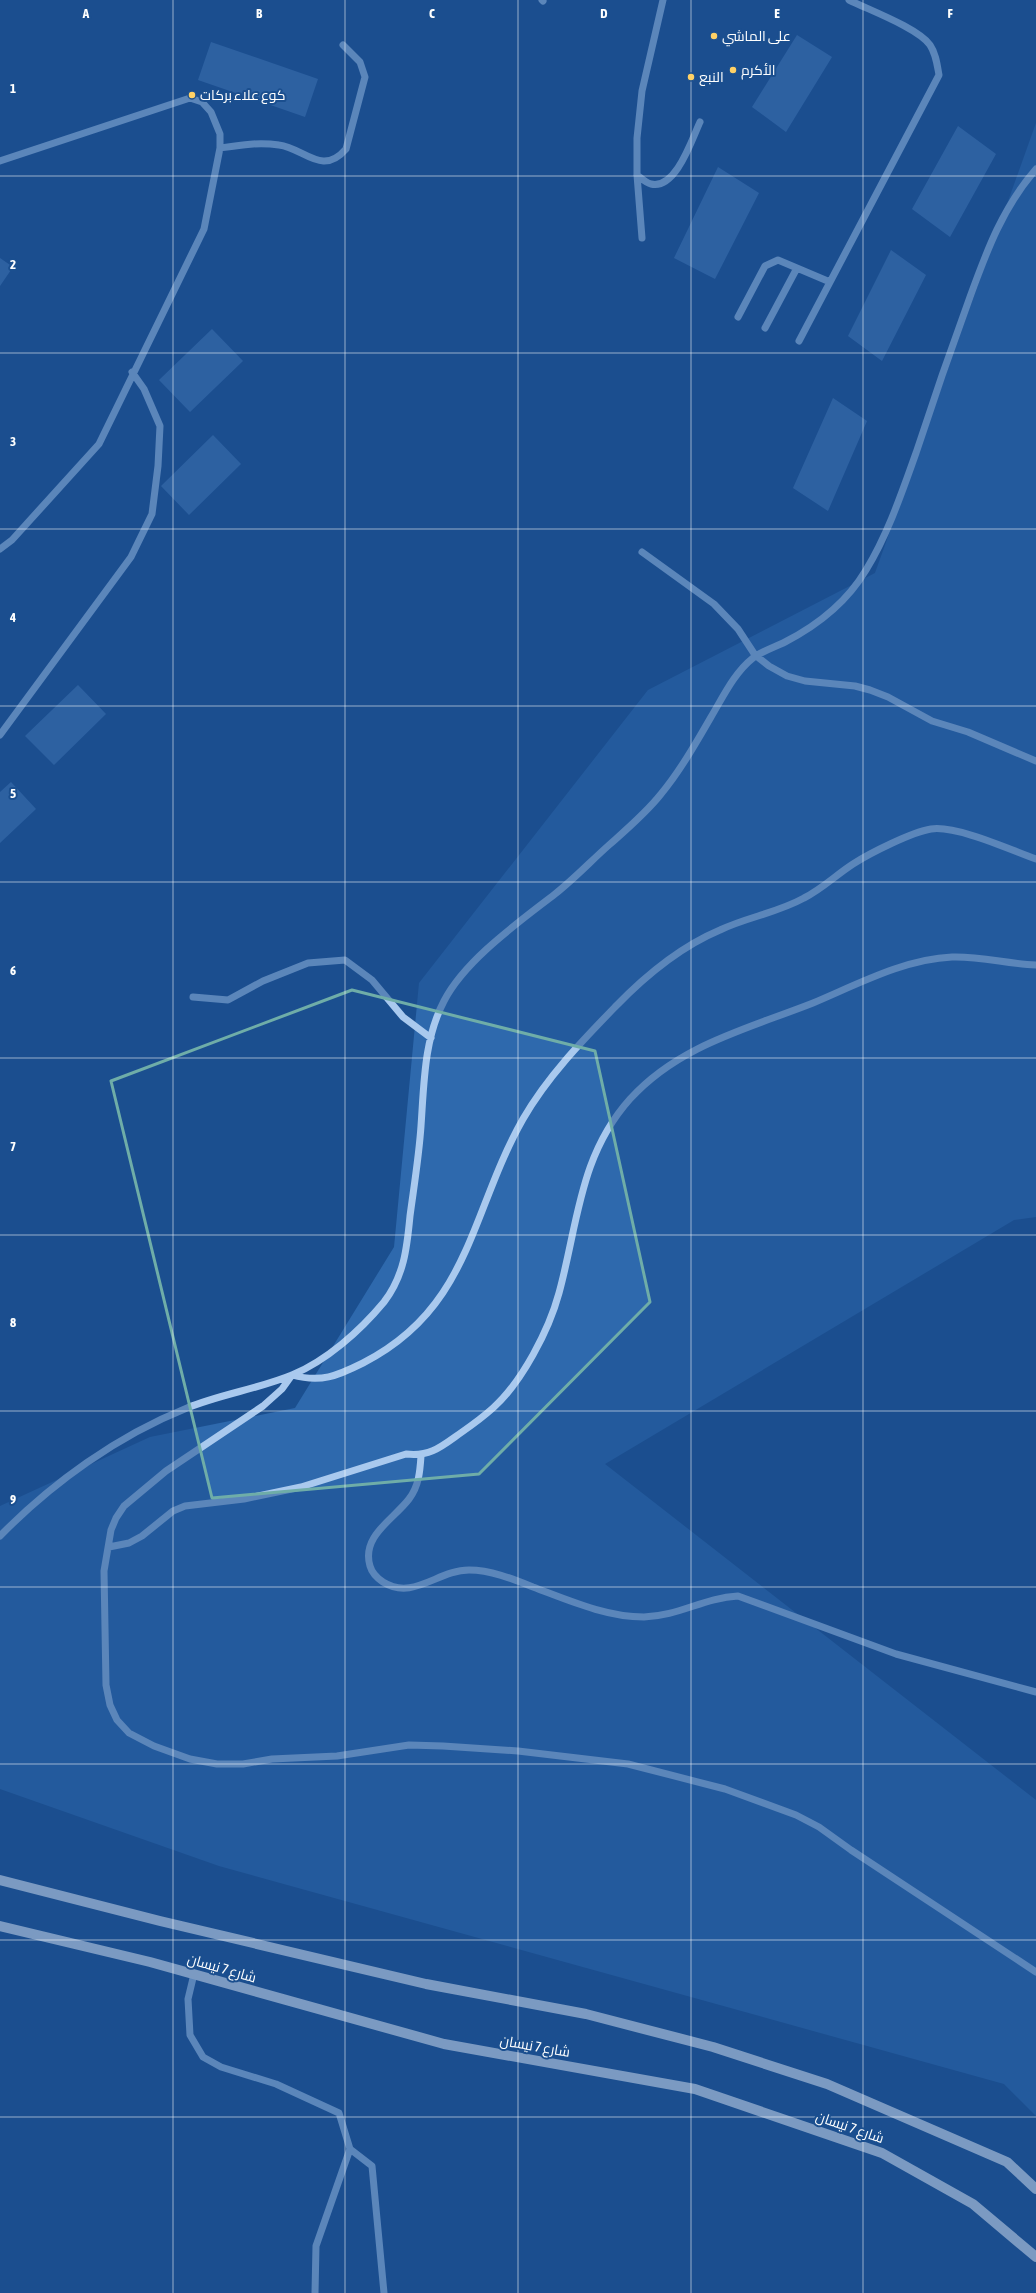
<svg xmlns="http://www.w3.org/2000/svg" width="1036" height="2293" viewBox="0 0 1036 2293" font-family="'Asap Condensed',Cairo,sans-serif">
<rect width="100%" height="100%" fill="#1b4f8f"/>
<path fill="#2e69ad" d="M1036 123V1217L1014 1220 605 1464 1036 1800V2116L1004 2084 219 1866 0 1789V1506L150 1437 295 1408 394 1247 419 983 648 690 875 573Z"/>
<path fill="#4478b7" d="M797 35 832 57 786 132 752 107Z
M211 42 318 79 305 117 198 80Z
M958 126 996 154 950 237 912 209Z
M718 167 759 193 715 279 674 258Z
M891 250 926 275 882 361 848 336Z
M0 258 13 267 0 286Z
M212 329 243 361 190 412 159 380Z
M833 398 867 421 828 511 793 488Z
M213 435 241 464 189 515 161 486Z
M78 685 106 714 54 765 25 736Z
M11 782 36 809 0 843V792Z"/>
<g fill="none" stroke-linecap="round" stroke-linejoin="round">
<path stroke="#a9c9ee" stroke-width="7" d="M542 0 543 1
M220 148C240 145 258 142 279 145 304 148 322 177 346 149L365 77 360 62 343 45
M0 161 190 98 202 102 211 112 220 134V148L204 229 99 444 12 540 0 549
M637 175C641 178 646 183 651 184 676 190 692 139 700 122
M642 238 637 175V138L642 91 663 0
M738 317 765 266 778 260 830 282
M765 328 797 268
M799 341 939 75C937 64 936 54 930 45 918 28 869 10 849 0
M642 552 714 604 738 629 755 655 769 666 787 676 805 681 855 686 870 690 888 697 932 721 968 732 1036 761
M0 735 131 557 152 514 158 466 160 426 144 389 132 372
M193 997 228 1000 263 981 308 963 345 960 372 980 403 1017 431 1038
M292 1375 282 1389 263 1406 166 1471 124 1506 116 1518 111 1530 104 1571 106 1685 110 1705 117 1720 129 1733 154 1746 190 1759 217 1764H243L272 1759 337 1756 409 1745 443 1746 518 1751 628 1764 725 1789 796 1815 819 1827 851 1850 1036 1972
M292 1375C321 1383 337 1376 363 1363 471 1308 470 1212 523 1119 547 1077 582 1041 615 1007 644 977 682 946 720 930 747 917 777 913 804 898 822 889 836 875 853 864 870 853 912 832 931 829 956 825 1011 850 1036 859
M421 1456C420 1471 419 1486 409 1499 394 1519 361 1536 370 1566 372 1573 377 1578 383 1582 413 1601 438 1570 469 1570 491 1570 513 1579 533 1587 568 1600 606 1617 644 1617 679 1616 703 1598 738 1596L896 1654 1036 1692
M0 1536C52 1483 117 1436 187 1408 221 1394 258 1389 292 1375 326 1361 360 1331 384 1302 404 1276 407 1248 410 1216 414 1186 419 1156 421 1126 424 1084 424 1039 444 1001 465 960 519 922 555 894 574 879 591 861 609 845 627 829 646 813 661 794 680 771 696 743 711 717 723 697 734 673 753 658 762 651 775 647 785 642 818 625 847 602 866 570 888 534 902 492 916 453 933 401 951 349 970 297 987 250 1003 207 1036 169
M109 1547 129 1543 142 1536 173 1511 185 1506 244 1499 301 1487 406 1454C431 1457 442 1446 462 1432 472 1425 483 1417 493 1408 522 1382 549 1330 559 1293 578 1224 579 1156 630 1099 679 1045 747 1029 813 1003 856 985 904 959 952 957 980 956 1008 964 1036 965
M194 1974 188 1999 190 2035 203 2057 221 2067 276 2084 339 2113 350 2149 372 2166 384 2293
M315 2293 316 2246 350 2149"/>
<path stroke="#f0f6ff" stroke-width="10" d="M0 1880 160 1921 426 1984 586 2014 713 2047 827 2084 1007 2162 1036 2189
M0 1926 150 1962 444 2044 695 2089 882 2153 973 2204 1036 2257"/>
</g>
<path d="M0 0H1036V2293H0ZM352 990 595 1051 650 1302 479 1474 212 1498 111 1081Z" fill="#1b4f8f" fill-opacity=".55" fill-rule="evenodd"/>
<path fill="none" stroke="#6fada8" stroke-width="3" stroke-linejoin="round" d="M352 990 595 1051 650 1302 479 1474 212 1498 111 1081Z"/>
<path fill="none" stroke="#fff" stroke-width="1" stroke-opacity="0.55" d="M173 0V2293M345 0V2293M518 0V2293M691 0V2293M863 0V2293M0 176H1036M0 353H1036M0 529H1036M0 706H1036M0 882H1036M0 1058H1036M0 1235H1036M0 1411H1036M0 1587H1036M0 1764H1036M0 1940H1036M0 2117H1036"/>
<g fill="#ffd166" stroke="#1b4f8f" stroke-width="1.5">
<circle cx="714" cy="36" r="4"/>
<circle cx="733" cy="70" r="4"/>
<circle cx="691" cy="77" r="4"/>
<circle cx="192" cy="95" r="4"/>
</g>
<g text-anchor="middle" stroke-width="4" stroke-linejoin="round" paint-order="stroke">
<g font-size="14" fill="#fff" stroke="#1b4f8f" text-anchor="start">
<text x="722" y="41">على الماشي</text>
<text x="741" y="75">الأكرم</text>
<text x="699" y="82">النبع</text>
<text x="200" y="100">كوع علاء بركات</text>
</g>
<g font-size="14" fill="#fff" stroke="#1b4f8f">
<text transform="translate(222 1968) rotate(16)" y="5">شارع 7 نيسان</text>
<text transform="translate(535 2046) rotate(10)" y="5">شارع 7 نيسان</text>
<text transform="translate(850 2127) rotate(19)" y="5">شارع 7 نيسان</text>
</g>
</g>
<g font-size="13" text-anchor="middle" font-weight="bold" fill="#fff" stroke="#1b4f8f" stroke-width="4" stroke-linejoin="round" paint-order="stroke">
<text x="86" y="18">A</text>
<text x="259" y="18">B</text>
<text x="432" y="18">C</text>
<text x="604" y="18">D</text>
<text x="777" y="18">E</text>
<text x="950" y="18">F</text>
<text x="13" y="93">1</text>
<text x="13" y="269">2</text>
<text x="13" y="446">3</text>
<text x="13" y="622">4</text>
<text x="13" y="798">5</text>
<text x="13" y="975">6</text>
<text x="13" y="1151">7</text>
<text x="13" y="1327">8</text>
<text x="13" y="1504">9</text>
</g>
</svg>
